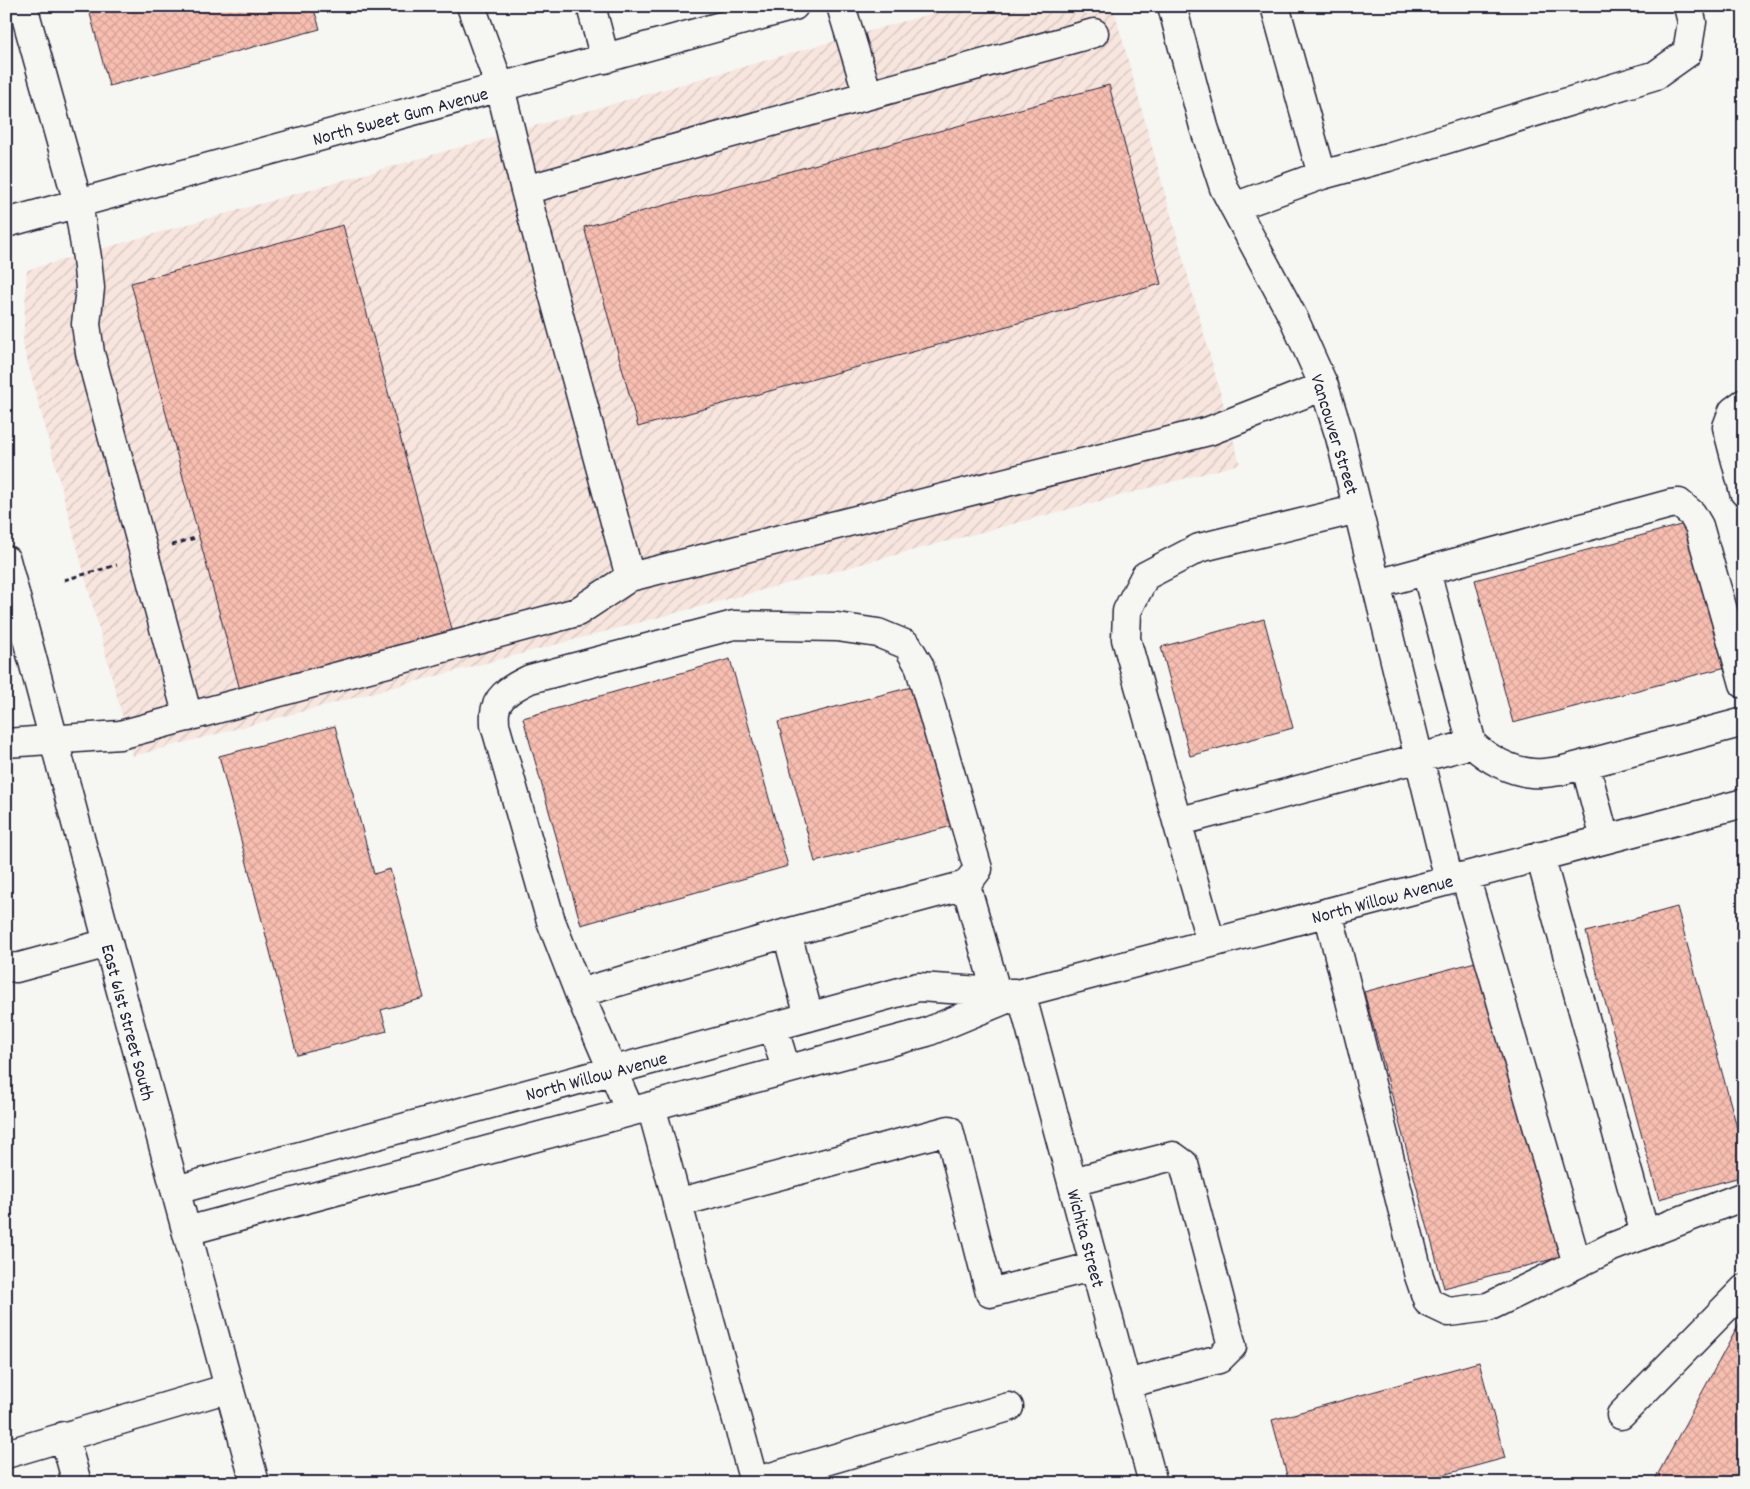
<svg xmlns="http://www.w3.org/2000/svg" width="1750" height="1489" viewBox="0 0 1750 1489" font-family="Dekko,sans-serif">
<defs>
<pattern id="industrial-furrows" width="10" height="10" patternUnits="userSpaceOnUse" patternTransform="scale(1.25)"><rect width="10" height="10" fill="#f7e5de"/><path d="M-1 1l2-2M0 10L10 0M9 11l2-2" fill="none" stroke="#d3c4bf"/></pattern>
<pattern id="building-cross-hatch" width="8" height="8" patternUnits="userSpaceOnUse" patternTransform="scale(1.25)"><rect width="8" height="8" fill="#f8beb0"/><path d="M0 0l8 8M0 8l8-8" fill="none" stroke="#d4a398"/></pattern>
</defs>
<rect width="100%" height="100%" fill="#f6f6f2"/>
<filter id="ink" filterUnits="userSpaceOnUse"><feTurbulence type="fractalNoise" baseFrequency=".02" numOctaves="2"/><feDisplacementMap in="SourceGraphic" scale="10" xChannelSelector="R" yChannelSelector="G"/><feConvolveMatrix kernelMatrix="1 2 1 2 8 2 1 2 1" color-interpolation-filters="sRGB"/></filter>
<g filter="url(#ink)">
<path fill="url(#industrial-furrows)" d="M958 6H1113L1240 464 133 756 23 345 27 270Z"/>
<path fill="url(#building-cross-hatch)" stroke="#22223b" d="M88 6H313L320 29 109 86Z
M1109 85 1161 284 638 427 584 227Z
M343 225 453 633 240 690 131 283Z
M1688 523 1726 667 1513 723 1475 580Z
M1264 619 1293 728 1190 756 1161 647Z
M730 659 788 866 581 925 523 718Z
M919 685 956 825 815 862 778 722Z
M335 726 374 874 390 869 424 998 381 1010 387 1031 297 1055 219 756Z
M1677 907 1744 1153V1176L1659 1199 1586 932Z
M1479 961 1560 1257 1444 1288 1364 992Z
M1744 1315V1483H1653Z
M1479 1362 1505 1458 1413 1483H1289L1272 1420Z"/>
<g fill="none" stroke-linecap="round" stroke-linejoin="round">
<g stroke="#22223b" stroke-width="31">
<path id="minor" d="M23 6 78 203 87 258 90 288 86 324 90 353 188 717
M471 6 500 87 525 190 630 577 1209 431 1324 386
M591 6 605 59
M841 6 868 95
M1172 6 1204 127 1224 188 1294 319 1324 386 1340 437 1449 880
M1275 6 1322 175
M525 190 1094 33
M1234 207 1322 175 1388 157 1656 75 1687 53 1692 22 1688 6
M6 223 794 6
M1744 403 1733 411 1727 427 1744 492
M1426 571 1472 744C1488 759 1510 771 1532 773 1541 774 1551 772 1560 771L1744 722
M1377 584 1670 504 1679 503 1692 514 1699 526 1744 684
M6 743 120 735 577 612 630 577
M1585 764 1605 839
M1177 822 1472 744
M1540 856 1645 1234
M1465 876 1577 1264
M1328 912 1419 1276 1428 1302 1449 1312 1488 1307 1612 1247 1744 1196
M787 933 809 1017
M1211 943 1126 639 1127 611 1145 576 1199 548 1358 509
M6 966 16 968 108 943
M579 993 551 921 495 725C495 720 494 713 496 708 500 693 518 685 530 679L734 625 837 627 878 633 907 645 919 665 978 869 966 885
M1021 993 1153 1483
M773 1026 786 1069
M651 1106 754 1482 1009 1407
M630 1111 579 993 787 933 966 885 999 1002
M1072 1182 1173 1156 1184 1164 1232 1346 1219 1359 1127 1384
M176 1190 918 987 1014 993
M677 1203 949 1130 990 1293 1095 1266
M187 1231 927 1032 1021 993 1744 803
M1621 1415 1744 1289
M64 1436 77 1483
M6 1454 229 1388"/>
</g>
<g stroke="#22223b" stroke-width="31">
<path id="major" d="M6 560 108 943 255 1483"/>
</g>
<path stroke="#22223b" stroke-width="3" stroke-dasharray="5 4" stroke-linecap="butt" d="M172 545 195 538
M64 580 117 565"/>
<use href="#minor" stroke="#f6f6f2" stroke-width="28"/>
<use href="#major" stroke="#f6f6f2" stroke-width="28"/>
</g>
</g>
<g text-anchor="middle" stroke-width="5" stroke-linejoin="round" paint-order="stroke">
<g font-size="19" fill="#22223b" stroke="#f6f6f2">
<text transform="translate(400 115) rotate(-15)" y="7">North Sweet Gum Avenue</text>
<text transform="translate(1336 434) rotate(73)" y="7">Vancouver Street</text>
<text transform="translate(1382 898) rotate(-15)" y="7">North Willow Avenue</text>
<text transform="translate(129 1022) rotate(75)" y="7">East 61st Street South</text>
<text transform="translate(596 1075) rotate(-15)" y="7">North Willow Avenue</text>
<text transform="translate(1087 1238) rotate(75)" y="7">Wichita Street</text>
</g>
</g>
<rect width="1750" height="1489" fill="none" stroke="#f6f6f2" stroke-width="25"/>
<rect x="12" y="12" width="1725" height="1464" fill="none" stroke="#22223b" stroke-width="2" filter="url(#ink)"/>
</svg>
